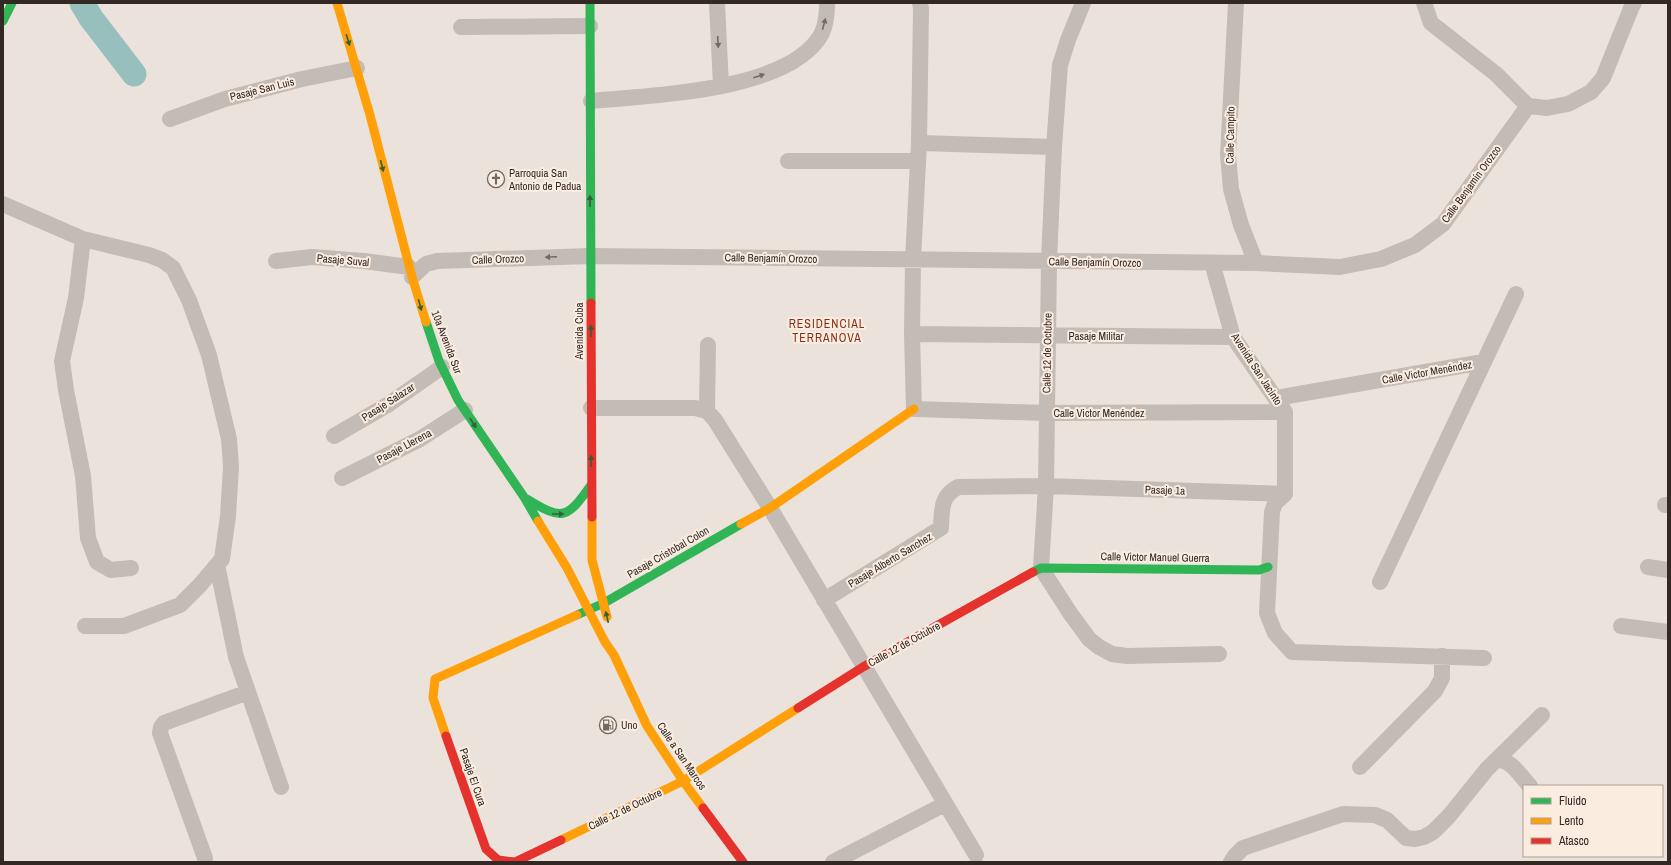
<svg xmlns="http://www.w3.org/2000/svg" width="1671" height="865" viewBox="0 0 1671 865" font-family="'Archivo Narrow',sans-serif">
<rect width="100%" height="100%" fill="#ebe3db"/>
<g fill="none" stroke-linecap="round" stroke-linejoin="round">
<path stroke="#96bfbd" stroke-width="25" d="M82 3 91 18 134 74"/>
<path stroke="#c3bbb5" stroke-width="16" d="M717 3 721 86
M920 3 921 9 919 143 913 260 912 334 914 409 1046 413 1285 412
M1083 3 1068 40 1060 65 1054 147 1049 261 1046 486 1041 568 1070 613 1089 639 1099 647 1112 654 1127 656 1219 654
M1236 3 1228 155 1231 189 1241 225 1256 263
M1424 3 1431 23 1496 74 1528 106 1547 108 1568 104 1591 92 1603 78 1632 6 1634 3
M461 27 590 26
M591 101C650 95 791 92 822 33 826 24 827 13 827 3
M170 119 225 99 302 79 357 68
M919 143 1054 147
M788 161H918
M3 204 83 239 149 255 162 260 173 268 189 300 209 355 229 439 231 467 228 516 222 559 200 585 180 605 124 626H85
M83 239 76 298 62 361 66 390 83 476 88 538 97 562 111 570 131 568
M276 261 312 257 364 261 409 267
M1212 263 1233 337 1285 412V494L1275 503 1272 512 1267 613 1275 633 1292 652 1484 658
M412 277 426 264 437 261 590 256 1256 263 1340 267 1381 259 1415 245 1443 224 1528 106
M912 334 1233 337
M1276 398 1483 362
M591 408H695L707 411 715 420 770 508 976 855
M707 411 708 345
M334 436 389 404 442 367
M342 478 420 439 465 410
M1665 505H1668
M217 565 236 657 281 787
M1648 567 1668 570
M1380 582 1516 294
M824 600 941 528C942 511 940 496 958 487L1046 486 1285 494
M1621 626 1668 632
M1498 760C1512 760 1521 777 1530 786
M1360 767 1435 691 1442 678V656
M205 858 160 733 161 727 164 723 248 692
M833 862 945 804
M1231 862 1235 856 1243 848 1343 814 1375 815 1387 820 1406 838 1415 839 1424 837 1433 832 1449 816 1487 769 1542 715"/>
<path stroke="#30b455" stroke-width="9" d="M590 3 591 303
M3 21 12 3
M426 322 439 361 458 400 524 497 538 521
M527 499C563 521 567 519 591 485
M1033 572 1041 568 1259 570 1268 567
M577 615 604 603 741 524"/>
<path stroke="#ff9f0a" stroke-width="9" d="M337 3 370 115 412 277 426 322
M592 517V560L607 617
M538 521 567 568 605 642 614 655 647 726 683 781 703 808
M741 524 770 508 914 409
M446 736 433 698 435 679 577 615
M561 840 683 781 798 708"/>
<path stroke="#e5322d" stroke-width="9" d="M591 303 592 517
M798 708 863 667 1033 572
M446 736 486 849 498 860 515 862 561 840
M703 808 743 862"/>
</g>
<defs><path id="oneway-solid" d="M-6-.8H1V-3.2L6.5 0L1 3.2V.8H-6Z"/></defs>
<g fill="#746a65">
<use href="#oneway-solid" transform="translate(824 24) rotate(-75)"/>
<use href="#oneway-solid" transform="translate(718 42) rotate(87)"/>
<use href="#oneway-solid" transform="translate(759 76) rotate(-17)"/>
<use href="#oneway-solid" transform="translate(551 257) rotate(178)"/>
</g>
<g fill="#326038">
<use href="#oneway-solid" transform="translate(348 40) rotate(73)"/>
<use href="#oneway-solid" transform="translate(382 166) rotate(76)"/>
<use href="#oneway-solid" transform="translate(590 201) rotate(-90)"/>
<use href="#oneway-solid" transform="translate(420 305) rotate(75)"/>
<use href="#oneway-solid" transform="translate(591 331) rotate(-90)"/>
<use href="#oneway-solid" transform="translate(473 423) rotate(57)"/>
<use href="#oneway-solid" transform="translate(591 461) rotate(-90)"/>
<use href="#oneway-solid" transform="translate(558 514)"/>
<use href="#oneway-solid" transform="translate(607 617) rotate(-103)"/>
</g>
<defs>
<g id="church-ring" transform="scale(0.9)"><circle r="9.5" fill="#faede0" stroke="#736964" stroke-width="1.5"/><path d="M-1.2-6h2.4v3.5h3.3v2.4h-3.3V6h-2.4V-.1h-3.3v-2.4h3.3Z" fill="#736964"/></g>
<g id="fuel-ring" transform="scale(0.9)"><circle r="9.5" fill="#faede0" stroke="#736964" stroke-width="1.5"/><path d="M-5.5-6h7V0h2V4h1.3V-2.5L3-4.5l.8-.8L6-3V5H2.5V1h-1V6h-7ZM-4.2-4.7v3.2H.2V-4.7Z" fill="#736964"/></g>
</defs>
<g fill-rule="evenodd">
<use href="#church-ring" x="496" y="179"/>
<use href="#fuel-ring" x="608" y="725"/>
</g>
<g text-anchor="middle" stroke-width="4" stroke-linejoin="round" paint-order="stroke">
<g font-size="11" fill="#332824" stroke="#faede0">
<text transform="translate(262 89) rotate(-14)" y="4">Pasaje San Luis</text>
<text transform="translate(1230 135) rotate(-89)" y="4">Calle Campito</text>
<text transform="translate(1471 184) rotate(-54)" y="4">Calle Benjamín Orozco</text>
<text transform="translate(771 258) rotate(1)" y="4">Calle Benjamín Orozco</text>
<text transform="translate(498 259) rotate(-2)" y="4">Calle Orozco</text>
<text transform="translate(343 260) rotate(5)" y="4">Pasaje Suval</text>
<text transform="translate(1095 262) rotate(1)" y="4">Calle Benjamín Orozco</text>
<text transform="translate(579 331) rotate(-90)" y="4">Avenida Cuba</text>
<text x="1096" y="340">Pasaje Militar</text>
<text transform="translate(447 342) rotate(69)" y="4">10a Avenida Sur</text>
<text transform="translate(1047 353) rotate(-89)" y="4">Calle 12 de Octubre</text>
<text transform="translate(1257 369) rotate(57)" y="4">Avenida San Jacinto</text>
<text transform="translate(1427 372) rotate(-10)" y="4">Calle Victor Menéndez</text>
<text transform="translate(388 402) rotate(-33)" y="4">Pasaje Salazar</text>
<text x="1099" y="417">Calle Victor Menéndez</text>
<text transform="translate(404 446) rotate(-28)" y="4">Pasaje Llerena</text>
<text transform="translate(1165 490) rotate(2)" y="4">Pasaje 1a</text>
<text transform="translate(668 552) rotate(-30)" y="4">Pasaje Cristobal Colon</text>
<text transform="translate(1155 557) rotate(1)" y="4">Calle Victor Manuel Guerra</text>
<text transform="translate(890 560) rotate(-31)" y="4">Pasaje Alberto Sanchez</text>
<text transform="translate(904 644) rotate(-29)" y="4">Calle 12 de Octubre</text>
<text transform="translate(682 756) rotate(56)" y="4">Calle a San Marcos</text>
<text transform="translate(473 777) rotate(71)" y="4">Pasaje El Cura</text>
<text transform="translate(625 809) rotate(-26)" y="4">Calle 12 de Octubre</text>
</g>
<g font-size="11" fill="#332824" stroke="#faede0" text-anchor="start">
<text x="509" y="177">Parroquia San<tspan x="509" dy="13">Antonio de Padua</tspan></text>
<text x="621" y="729">Uno</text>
</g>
<g font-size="12" letter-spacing="1" fill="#862e19" stroke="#faede0">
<text x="827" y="328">RESIDENCIAL<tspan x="827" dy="14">TERRANOVA</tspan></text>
</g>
</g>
<rect width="1671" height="865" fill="none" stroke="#332824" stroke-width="8"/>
<rect x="1523" y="785" width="140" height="72" fill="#faede0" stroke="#aa9e95"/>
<rect x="1531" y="798" width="20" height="6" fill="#30b455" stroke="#aa9e95"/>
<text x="1559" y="805" font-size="12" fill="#332824">Fluido</text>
<rect x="1531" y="818" width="20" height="6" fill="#ff9f0a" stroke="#aa9e95"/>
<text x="1559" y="825" font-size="12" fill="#332824">Lento</text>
<rect x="1531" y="838" width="20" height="6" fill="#e5322d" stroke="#aa9e95"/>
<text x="1559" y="845" font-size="12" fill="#332824">Atasco</text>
</svg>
